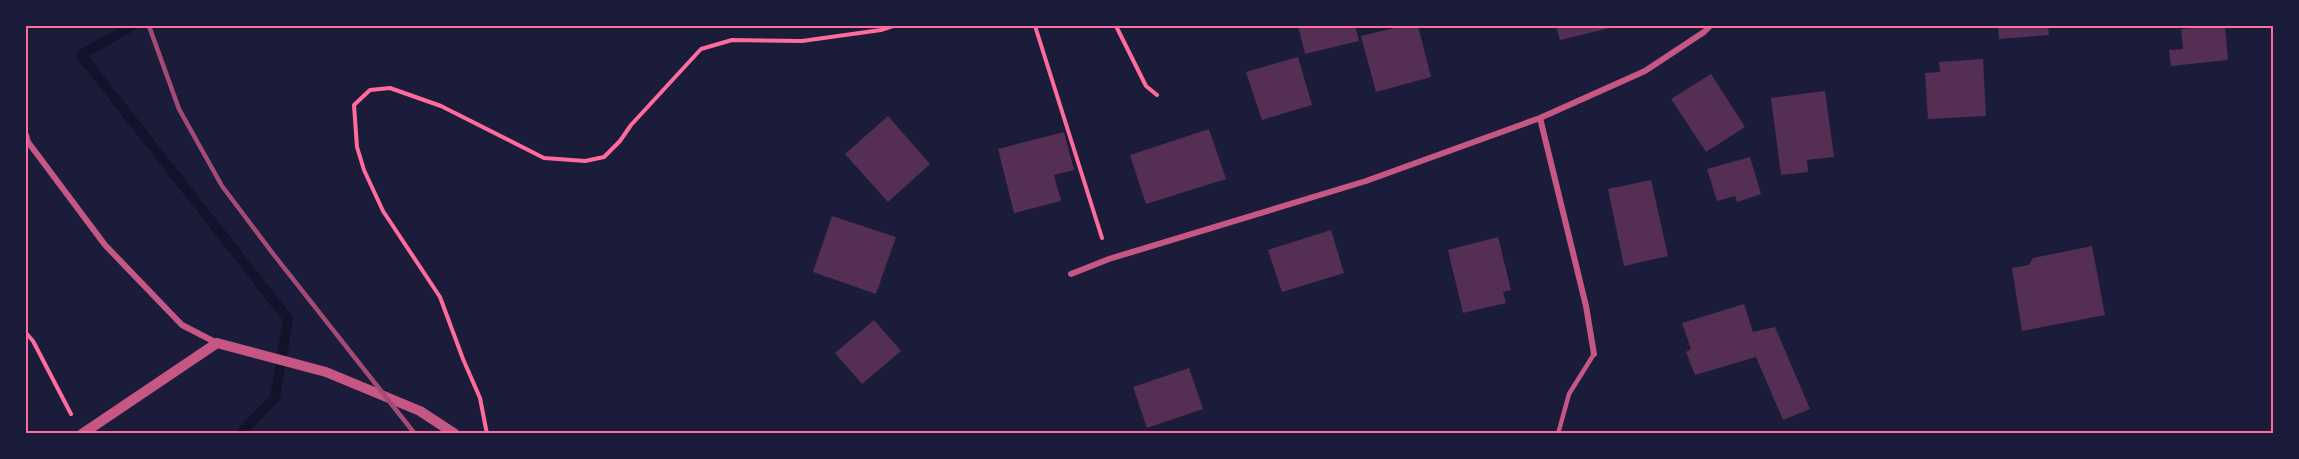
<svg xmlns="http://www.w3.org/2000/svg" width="2299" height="459" viewBox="0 0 2299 459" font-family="Roboto,sans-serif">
<rect width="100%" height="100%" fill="#1b1b3a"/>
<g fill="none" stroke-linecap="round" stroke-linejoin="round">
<path stroke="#12122b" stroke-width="10" d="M132 26 81 55 288 319 275 398 240 434"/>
</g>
<path fill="#542f53" d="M1298 26H1355L1359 41 1305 54Z
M1403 26H1418L1431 77 1376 92 1361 36Z
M1556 26H1609L1610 28 1560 40Z
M1998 26H2048L2049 35 1999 39Z
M2225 26 2228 60 2171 66 2169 50 2183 49 2181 29Z
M1298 57 1312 105 1262 120 1246 72Z
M1983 59 1986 116 1928 119 1925 73 1940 72 1939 62Z
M1711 74 1745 127 1706 152 1671 99Z
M1825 91 1834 157 1807 160 1808 172 1781 175 1771 98Z
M888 116 930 164 888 202 845 154Z
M1209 129 1226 179 1146 204 1130 155Z
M1064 132 1074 170 1054 175 1061 201 1014 213 998 149Z
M1750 157 1761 194 1737 202 1735 196 1717 201 1707 169Z
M1651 180 1668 256 1624 266 1608 189Z
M832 216 896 237 876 294 813 272Z
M1331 230 1344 273 1282 292 1268 250Z
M1498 237 1511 290 1503 292 1506 303 1463 313 1448 250Z
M2092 246 2105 315 2022 331 2012 268 2029 265 2033 258Z
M1744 304 1753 332 1775 327 1810 409 1783 420 1756 357 1695 375 1686 352 1691 349 1682 323Z
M874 320 901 351 862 384 835 353Z
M1189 368 1203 409 1147 428 1133 387Z"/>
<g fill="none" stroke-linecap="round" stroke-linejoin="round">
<path stroke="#ff6b9d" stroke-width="4" d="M1035 26 1102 238
M1116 26 1146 86 1157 95
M26 333 33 341 71 414
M487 434 480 398 463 359 440 297 383 211 364 170 357 147 354 105 370 90 390 88 441 106 544 158 585 161 604 157 620 141 631 125 701 49 732 40 802 41 881 30 893 26"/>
<path stroke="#c65784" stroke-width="4.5" d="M1558 434 1569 394 1594 354"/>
<path stroke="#c65784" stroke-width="6" d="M1540 118 1586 306 1594 354
M26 135 28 142 105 245 182 325 217 343
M1071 274 1109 259 1366 181 1540 118 1645 71 1704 32 1710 26"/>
<path stroke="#c65784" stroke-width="10" d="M82 434 217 343 326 372 420 411 455 434"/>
<path stroke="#a44b75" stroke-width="4.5" d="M149 26 179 109 222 186 274 255 415 434"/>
</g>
<rect width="2299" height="459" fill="none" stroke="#1b1b3a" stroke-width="54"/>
<rect x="27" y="27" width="2245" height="405" fill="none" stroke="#ff6b9d" stroke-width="2"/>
</svg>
